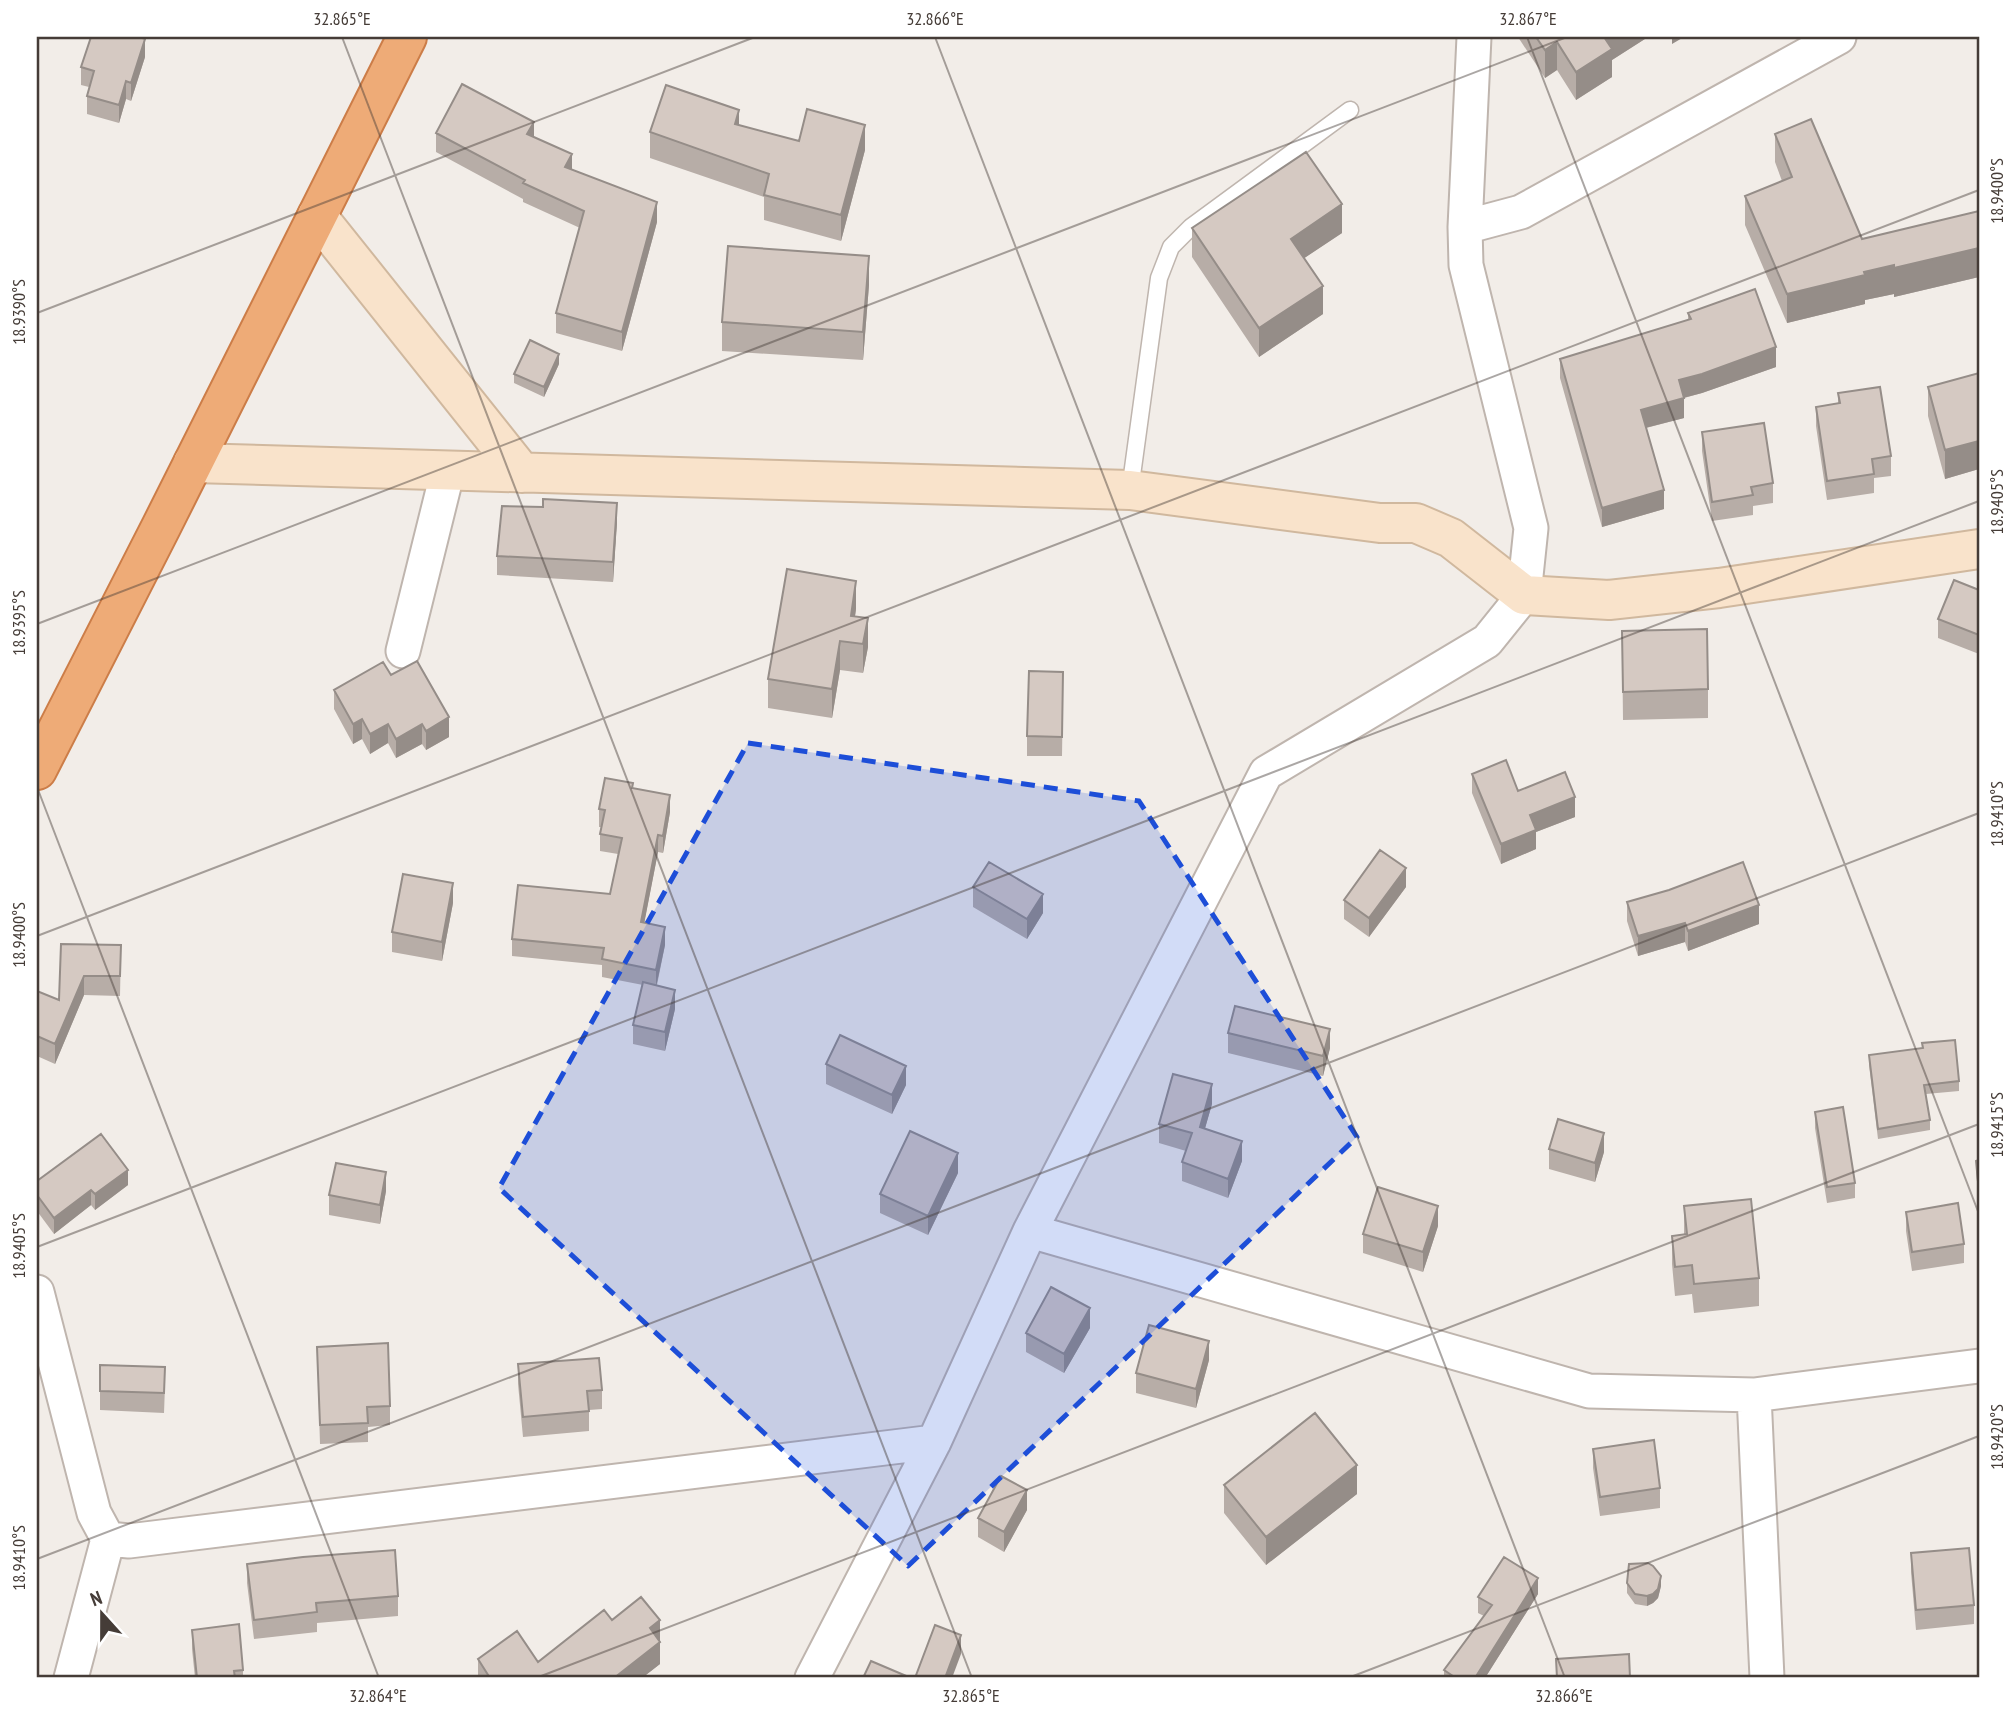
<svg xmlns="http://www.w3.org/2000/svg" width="2016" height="1715" viewBox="0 0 2016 1715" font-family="'PT Sans Narrow',sans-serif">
<rect width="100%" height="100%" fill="#f2ede8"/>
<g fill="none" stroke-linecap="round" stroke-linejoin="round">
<g stroke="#bfb5ae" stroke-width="19">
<path id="lane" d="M1130 490 1159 278 1171 247 1191 227 1350 110"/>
</g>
<g stroke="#bfb5ae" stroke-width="37">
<path id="street" d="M1465 227 1521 212 1839 37
M403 651 448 470
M1030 1231 1589 1391 1754 1395 1979 1366
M37 1292 94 1513 108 1539 129 1541 934 1442
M1754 1395 1767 1678
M71 1678 108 1539
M812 1678 934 1442 1030 1231 1266 773 1487 641 1524 595 1531 528 1466 265 1465 227 1474 37"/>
</g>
<g stroke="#d0b89e" stroke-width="42">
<path id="secondary" d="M317 216 522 473
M193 463 1130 490 1380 523H1416L1451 538 1524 595 1609 600 1719 588 1979 549"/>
</g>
<g stroke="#cc7d48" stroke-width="42">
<path id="highway" d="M37 770 161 527 407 37"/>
</g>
<use href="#lane" stroke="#fff" stroke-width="16"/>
<use href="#street" stroke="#fff" stroke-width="33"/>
<use href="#secondary" stroke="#f9e3cb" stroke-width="38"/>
<use href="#highway" stroke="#eeab77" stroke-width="38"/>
</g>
<path fill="#b7ada7" d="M1518 37H1648L1612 60V77L1576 100 1557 70 1545 78Z
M145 57 131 101 126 99 119 123 87 114V96L89 87 81 85V67Z
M739 125 799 141 865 150 841 241 764 220V197L650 158V132Z
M436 133 534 137 572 170 657 222 622 351 556 333V313L580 228 523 202V199L436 152Z
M1775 134 1862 239 1979 211V277L1894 297V294L1865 300V304L1787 323 1745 225V196L1782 181 1775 162Z
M1192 228 1342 233 1304 258 1323 314 1259 357 1192 257Z
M869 285 863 360 722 351V322Z
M1688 313 1776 367 1702 393 1684 398V418L1646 428 1664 509 1602 527 1560 378V359L1688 320Z
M559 364 544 397 514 383V374Z
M1979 373V469L1945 479 1928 416V387Z
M1838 393 1891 456V476L1874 478V493L1827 500 1816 426V407L1838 404Z
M1702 432 1773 483V503L1753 506V515L1712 521 1702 451Z
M617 522 613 582 497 575V556Z
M1979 590V654L1938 638V619Z
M856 609 855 616 868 647 863 673 840 670 832 718 768 708V679Z
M1622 631 1708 689V718L1623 720Z
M391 675 449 737 426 750 422 744 396 758 388 743 370 754 362 739 353 744 334 709V690Z
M1063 691 1062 756H1027V736Z
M1472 774 1575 817 1536 832V849L1501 864 1472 793Z
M633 788 670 812 663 853 658 852 644 923 665 945 657 985 675 1009 665 1051 633 1044V1025L643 985 602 977V965L512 956V939L610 894 618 854 600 851V834L602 827H599V809Z
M973 887 1043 913 1027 939 973 907Z
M1406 887 1369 937 1344 919V900Z
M1627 902 1759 924 1688 951 1685 942 1638 956 1627 921Z
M453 903 442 961 392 952V932Z
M61 944 121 945 120 996 84 995 55 1064 37 1056V991L59 1000Z
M1228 1033 1330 1048 1323 1076 1228 1053Z
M1869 1055 1959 1081V1091L1926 1094 1930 1120V1130L1878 1139 1869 1065Z
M826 1064 906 1085 892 1114 826 1084Z
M1212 1104 1205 1128 1242 1161 1228 1198 1182 1181V1162L1186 1151 1159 1143V1124Z
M1815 1112 1855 1183V1198L1827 1203 1815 1128Z
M1549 1149 1604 1152 1595 1182 1549 1169Z
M1979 1160V1202L1976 1171V1161Z
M958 1173 928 1235 880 1213V1194Z
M37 1181 128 1185 95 1210 91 1205 54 1234 37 1211Z
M386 1191 380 1224 329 1215V1195Z
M1684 1206 1759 1278V1306L1694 1313 1692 1294 1675 1296 1672 1264V1236L1684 1234Z
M1906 1212 1964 1244V1263L1912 1271 1906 1231Z
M1438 1226 1423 1272 1363 1253V1234Z
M1090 1328 1064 1373 1026 1352V1333Z
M317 1347 390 1406V1425L368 1427V1442L320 1444Z
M1209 1360 1196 1408 1136 1393V1373Z
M518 1364 602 1390V1409L589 1410V1431L523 1437 518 1384Z
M100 1365 165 1386 164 1413 100 1410Z
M1593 1449 1660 1488V1508L1600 1516 1593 1468Z
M1224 1485 1357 1494 1266 1565 1224 1513Z
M1027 1510 1004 1552 978 1537V1518Z
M1911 1553 1974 1605V1624L1916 1630 1911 1572Z
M247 1564 398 1596V1616L317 1623V1632L254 1639 247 1583Z
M1627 1583 1661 1586 1658 1598 1653 1603 1647 1606 1635 1604 1627 1593Z
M1538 1594 1485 1678H1444V1670L1484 1616 1478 1613V1597Z
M612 1620H660V1664L642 1678H478V1659L538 1662Z
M192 1630 243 1670V1678H195L192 1649Z"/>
<path fill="#958d88" d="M1604 37H1648L1612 60V77L1576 100V72Z
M1672 37H1684L1672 44Z
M145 39V57L131 101V83Z
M1557 42V70L1545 78V50Z
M126 81V99L119 123V105Z
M739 110V136L735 124Z
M534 122V142L527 134Z
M865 125V150L841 241V215Z
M572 154V174L565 167Z
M657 202V222L622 351V332Z
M1342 204V233L1291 267V239Z
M1979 248V277L1894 297V268Z
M869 256V285L863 360V332Z
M1894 265V294L1865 300V304L1787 323V294L1864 272Z
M1323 286V314L1259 357V328Z
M1776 347V367L1702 393 1679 399V380Z
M559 354V364L544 397V387Z
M1684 398V418L1641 429V410Z
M1979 441V469L1945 479V450Z
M1664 490V509L1602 527V508Z
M617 503V522L613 582V562Z
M856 581V609L851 644V616Z
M868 618V647L863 673V644Z
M840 641V670L832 718V689Z
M449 717V737L426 750V731Z
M362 719V739L353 744V724Z
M388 724V743L370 754V734Z
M422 724V744L396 758V739Z
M670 795V812L663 853V836Z
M1575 797V817L1536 832V849L1501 864V844L1530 815Z
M658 835V852L641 940V922Z
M1406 868V887L1369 937V918Z
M453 883V903L442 961V942Z
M1043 894V913L1027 939V919Z
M1759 905V924L1688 951V931Z
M1685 923V942L1638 956V936Z
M665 927V945L656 987V970Z
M84 976V995L55 1064V1044Z
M675 990V1009L665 1051V1032Z
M1330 1029V1048L1323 1076V1056Z
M906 1066V1085L892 1114V1095Z
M1212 1084V1104L1200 1146V1127Z
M1604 1133V1152L1595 1182V1163Z
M1242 1141V1161L1228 1198V1179Z
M958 1153V1173L928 1235V1216Z
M128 1170V1185L95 1210V1194Z
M386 1172V1191L380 1224V1205Z
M91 1190V1205L54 1234V1218Z
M1438 1206V1226L1423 1272V1252Z
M1090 1308V1328L1064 1373V1354Z
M1209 1341V1360L1196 1408V1389Z
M1357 1465V1494L1266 1565V1537Z
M1027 1490V1510L1004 1552V1532Z
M1661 1576V1586L1658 1598 1653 1603 1647 1606V1596Z
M1538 1578V1594L1485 1678H1475Z
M660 1620V1664L642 1678H614L650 1628Z
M961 1635V1654L952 1678H945Z"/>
<path fill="#d5c9c2" stroke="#958d88" stroke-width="2" d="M91 37H140L145 39 131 83 126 81 119 105 87 96 94 71 81 67Z
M1536 37H1604L1612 49 1576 72 1557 42 1545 50Z
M462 84 534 122 527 134 572 154 565 167 657 202 622 332 556 313 584 211 523 183 525 180 436 133Z
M666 85 739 110 735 124 799 141 807 109 865 125 841 215 764 195 769 174 650 132Z
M1811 119 1862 239 1979 211V248L1894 268V265L1864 272 1865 275 1787 294 1745 196 1792 177 1775 134Z
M1306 152 1342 204 1291 239 1323 286 1259 328 1192 228Z
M728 246 869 256 863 332 722 322Z
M1755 289 1776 347 1702 374 1679 380 1684 398 1641 410 1664 490 1602 508 1560 359 1691 319 1688 313Z
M530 340 559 354 544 387 514 374Z
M1979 373V441L1945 450 1928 387Z
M1880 387 1891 456 1872 459 1874 474 1827 481 1816 407 1840 403 1838 393Z
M1764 423 1773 483 1751 487 1753 495 1712 502 1702 432Z
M543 499 617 503 613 562 497 556 502 506 543 507Z
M787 569 856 581 851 616 868 618 863 644 840 641 832 689 768 679Z
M1954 580 1979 590V635L1938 619Z
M1707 629 1708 689 1623 692 1622 631Z
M417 661 449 717 426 731 422 724 396 739 388 724 370 734 362 719 353 724 334 690 383 662 391 675Z
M1029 671 1063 672 1062 737 1027 736Z
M1506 760 1518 791 1565 772 1575 797 1530 815 1536 830 1501 844 1472 774Z
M605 778 633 783 632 788 670 795 663 836 658 835 641 922 665 927 656 970 602 959 604 948 512 939 518 885 610 894 622 838 600 834 605 810 599 809Z
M1380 850 1406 868 1369 918 1344 900Z
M989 862 1043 894 1027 919 973 887Z
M1743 862 1759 905 1688 931 1685 923 1638 936 1627 902 1669 890Z
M403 874 453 883 442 942 392 932Z
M61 944 121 945 120 976H84L55 1044 37 1036V991L59 1000Z
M643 982 675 990 665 1032 633 1025Z
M1235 1006 1330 1029 1323 1056 1228 1033Z
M840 1035 906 1066 892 1095 826 1064Z
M1955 1040 1959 1081 1924 1085 1930 1120 1878 1129 1869 1055 1923 1048 1922 1043Z
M1173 1074 1212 1084 1200 1127 1242 1141 1228 1179 1182 1162 1192 1133 1159 1124Z
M1843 1107 1855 1183 1827 1187 1815 1112Z
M1558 1119 1604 1133 1595 1163 1549 1149Z
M910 1131 958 1153 928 1216 880 1194Z
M101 1134 128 1170 95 1194 91 1190 54 1218 37 1195V1181Z
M1979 1160V1192L1976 1161Z
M336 1163 386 1172 380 1205 329 1195Z
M1378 1187 1438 1206 1423 1252 1363 1234Z
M1751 1199 1759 1278 1694 1284 1692 1265 1675 1267 1672 1236 1687 1234 1684 1206Z
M1958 1203 1964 1244 1912 1252 1906 1212Z
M1051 1287 1090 1308 1064 1354 1026 1333Z
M1149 1325 1209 1341 1196 1389 1136 1373Z
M388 1343 390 1406 367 1407 368 1423 320 1425 317 1347Z
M599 1358 602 1390 587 1391 589 1411 523 1417 518 1364Z
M100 1365 165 1367 164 1393 100 1391Z
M1315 1413 1357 1465 1266 1537 1224 1485Z
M1654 1440 1660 1488 1600 1497 1593 1449Z
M1001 1476 1027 1490 1004 1532 978 1518Z
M1969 1548 1974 1605 1916 1610 1911 1553Z
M395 1550 398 1596 316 1603 317 1612 254 1620 247 1564 303 1557Z
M1504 1557 1538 1578 1475 1678H1456L1444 1670 1492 1605 1478 1597Z
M1648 1563 1653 1566 1661 1576 1658 1589 1653 1594 1647 1596 1635 1594 1627 1583 1629 1564Z
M641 1597 660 1620 650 1628 660 1642 614 1678H490L478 1659 517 1631 538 1662 604 1610 612 1620Z
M239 1624 243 1670 234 1671 235 1678H197L192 1630Z
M935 1625 961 1635 945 1678H915Z
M1629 1654 1630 1678H1557L1556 1659Z
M871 1661 911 1678H863Z"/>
<path fill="#1d4ed8" fill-opacity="0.2" stroke="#1d4ed8" stroke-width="5" stroke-dasharray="14 9" stroke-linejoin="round" d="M748 743 1139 801 1357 1137 908 1566 499 1188Z"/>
<path fill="none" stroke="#453c37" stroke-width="2" stroke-opacity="0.45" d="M342 37 972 1678M935 37 1565 1678M1527 37 1979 1214M37 313 755 37M37 624 1567 37M37 787 379 1678M37 936 1979 190M37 1247 1979 501M37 1559 1979 813M536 1678 1979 1124M1348 1678 1979 1436"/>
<rect width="2016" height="1715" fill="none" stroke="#ffffff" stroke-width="77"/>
<g transform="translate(102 1614) rotate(339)" stroke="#ffffff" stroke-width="5" paint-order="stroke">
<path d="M0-5L12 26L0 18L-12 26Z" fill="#453c37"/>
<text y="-10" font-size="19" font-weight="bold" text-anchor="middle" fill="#453c37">N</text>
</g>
<rect x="38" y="38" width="1940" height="1638" fill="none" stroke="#453c37" stroke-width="2.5"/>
<g font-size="18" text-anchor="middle" fill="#453c37">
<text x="342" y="25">32.865°E</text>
<text x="935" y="25">32.866°E</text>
<text x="1528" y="25">32.867°E</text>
<text transform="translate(1997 191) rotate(-90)" y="6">18.9400°S</text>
<text transform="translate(19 312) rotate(-90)" y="6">18.9390°S</text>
<text transform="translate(1997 502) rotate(-90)" y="6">18.9405°S</text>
<text transform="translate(19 623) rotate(-90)" y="6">18.9395°S</text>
<text transform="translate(1997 814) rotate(-90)" y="6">18.9410°S</text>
<text transform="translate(19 935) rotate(-90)" y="6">18.9400°S</text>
<text transform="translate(1997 1125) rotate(-90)" y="6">18.9415°S</text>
<text transform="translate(19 1246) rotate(-90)" y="6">18.9405°S</text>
<text transform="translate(1997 1437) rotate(-90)" y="6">18.9420°S</text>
<text transform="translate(19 1558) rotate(-90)" y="6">18.9410°S</text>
<text x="378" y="1702">32.864°E</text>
<text x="971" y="1702">32.865°E</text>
<text x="1564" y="1702">32.866°E</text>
</g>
</svg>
